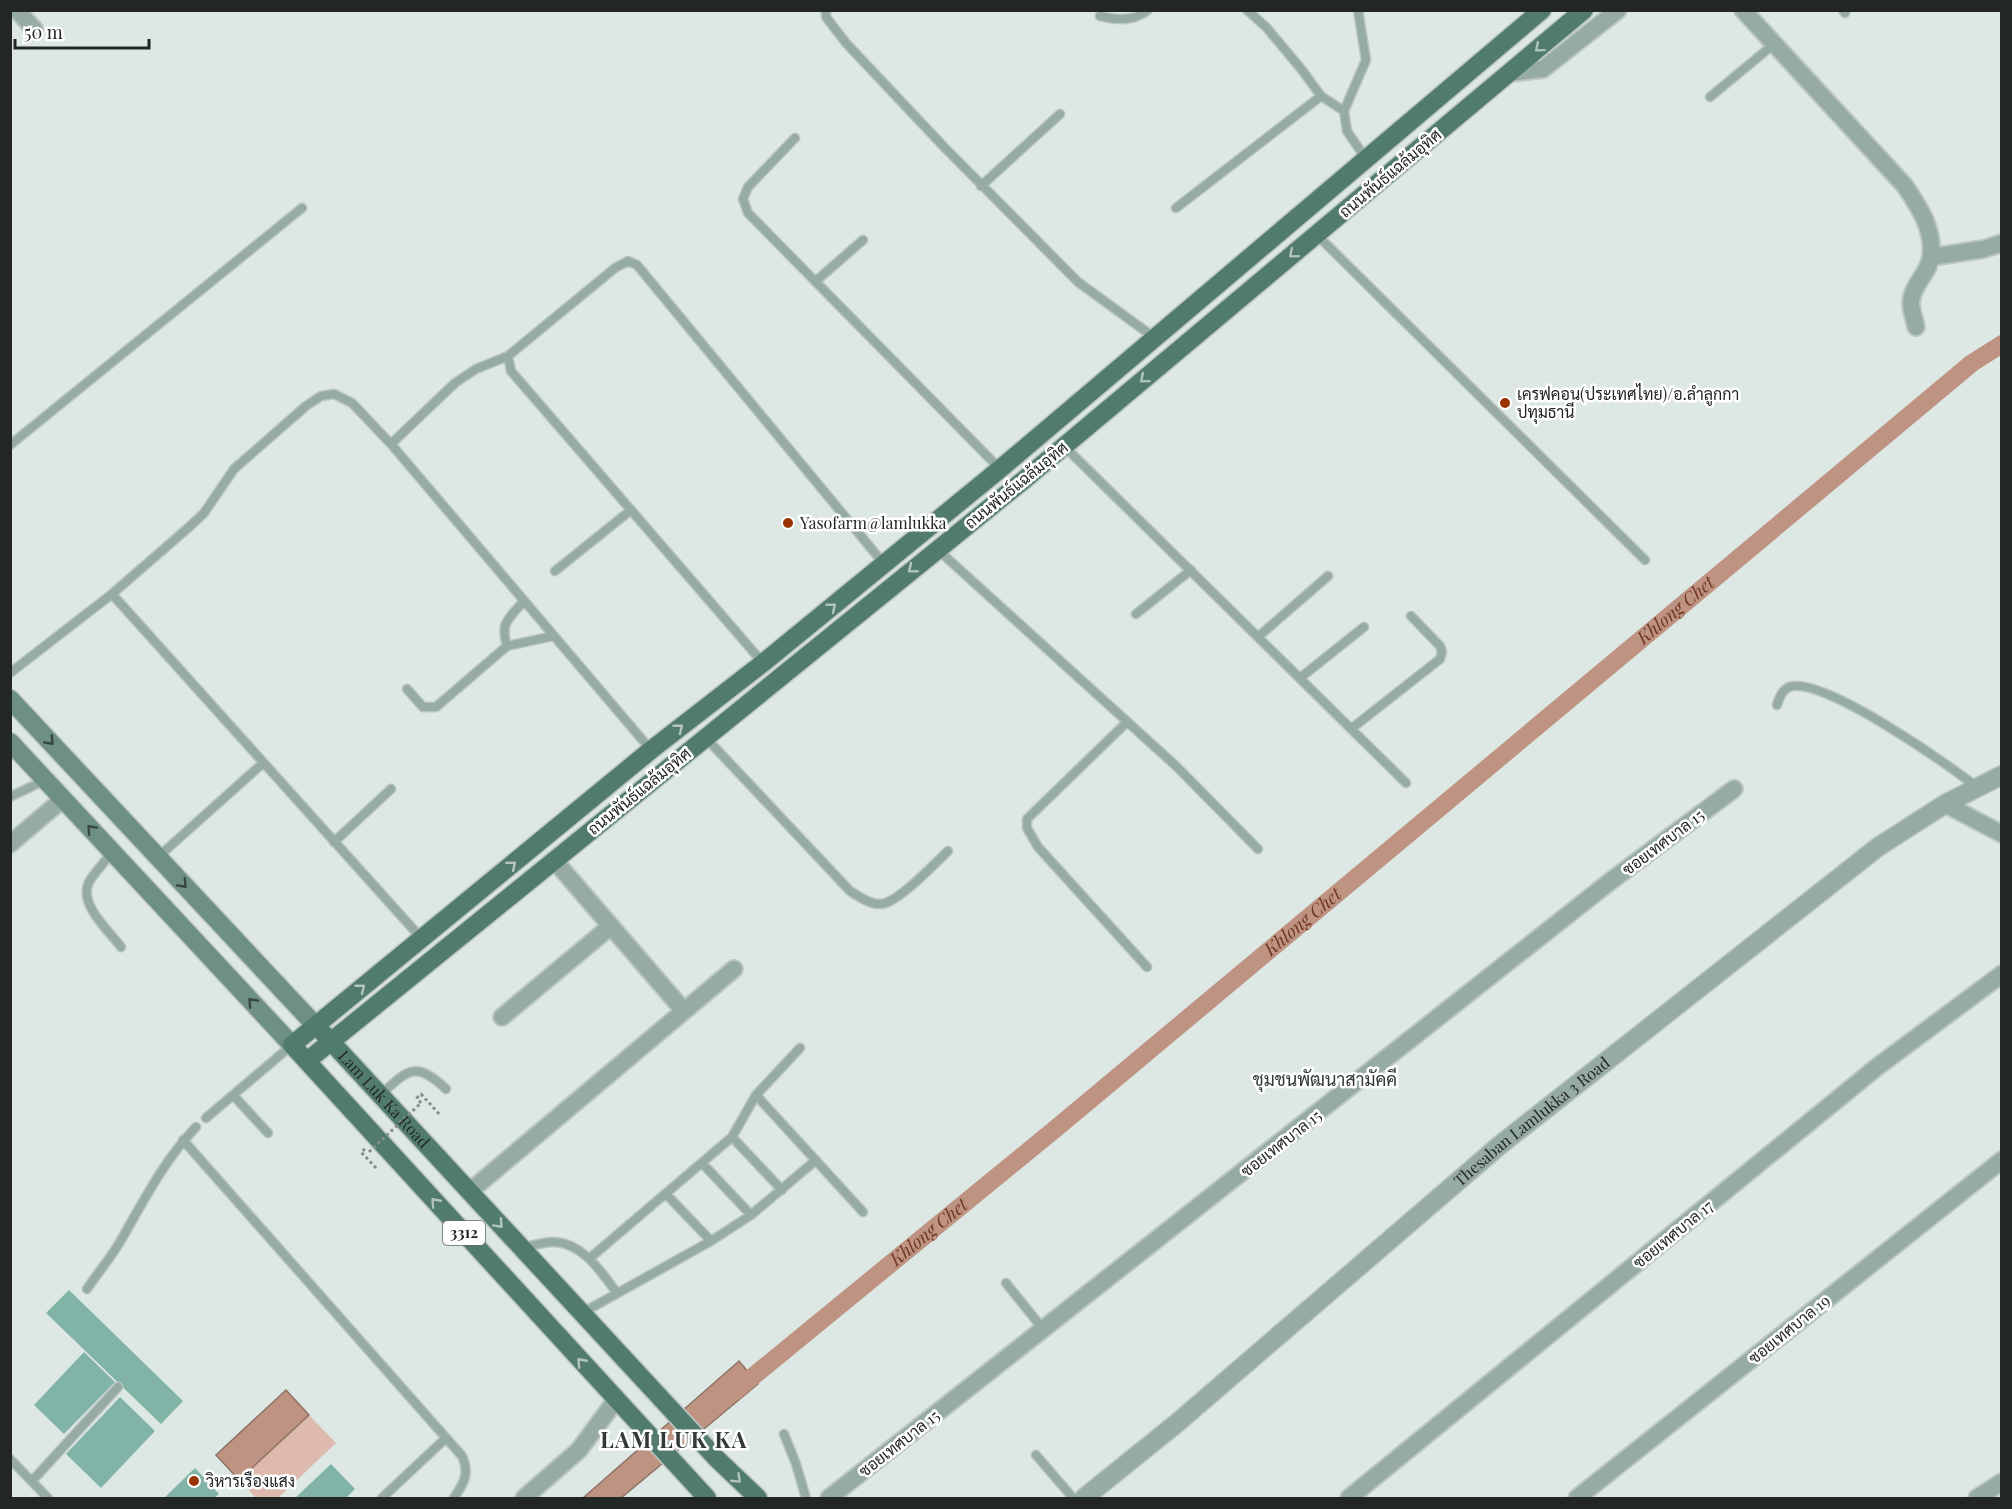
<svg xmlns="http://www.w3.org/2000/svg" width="2012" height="1509" viewBox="0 0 2012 1509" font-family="'Playfair Display',Sarabun,serif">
<rect width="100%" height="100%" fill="#dde8e5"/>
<path fill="#ddbaad" d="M309 1415 336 1443 278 1498H256L239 1480Z"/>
<path fill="#be9382" stroke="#8f7266" stroke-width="1.5" d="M739 1361 758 1384 621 1498H583Z
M286 1390 309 1415 239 1480 216 1455Z"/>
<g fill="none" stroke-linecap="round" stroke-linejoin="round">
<path stroke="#be9382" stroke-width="18" id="s1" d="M734 1392 1060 1125 1972 363 2002 344"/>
</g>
<path fill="#81b4a6" d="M69 1290 183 1401 161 1424 46 1313Z
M84 1352 115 1382 64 1434 34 1405Z
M120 1397 155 1431 101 1488 66 1454Z
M331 1464 355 1489 346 1498H295Z
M195 1468 219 1494 214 1498H164Z"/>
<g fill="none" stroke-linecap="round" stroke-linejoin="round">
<g stroke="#bbc5c2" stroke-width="11">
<path id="service" d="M826 10V17L846 43 945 148 1078 282 1155 338
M1247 10 1266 27 1302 70 1321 96 1344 111
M1358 10 1366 60 1344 111 1347 131 1366 159
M1843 10 1845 13
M1100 16C1117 20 1133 22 1148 10
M1710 97 1774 44
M795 138 748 187 743 199 748 213 1000 469
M981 186 1060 114
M1176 208 1321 96
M1317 235 1645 560
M816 281 863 240
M508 356 511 371 763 663
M391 444 455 383 476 369 508 356 615 268 628 261 637 265 884 564
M10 445 302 208
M1064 446 1406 783
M937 549 1176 766 1258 849
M555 571 631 510
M112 594 422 939
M1136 614 1191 570
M1258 637 1328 576
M507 646C500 623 508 619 523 602
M10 673 112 594 188 528 204 513 234 469 306 406 321 396 334 394 352 403 391 444 651 750
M1300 678 1364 627
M407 689 423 707H436L507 646 553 636
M1777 705C1779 698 1782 690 1789 687 1822 675 1948 765 1977 787
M1126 723 1027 819V828L1038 847 1147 967
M1351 729 1440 659 1442 652 1440 646 1411 616
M706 738 850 891C858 896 870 905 881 904 899 902 934 864 948 851
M10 797 45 780
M334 842 391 789
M112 852C105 862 95 872 89 882 78 904 109 931 121 947
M158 857 263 763
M233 1095 268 1133
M380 1095C408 1070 415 1060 446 1089
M756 1095 863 1212
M206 1118 292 1045
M732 1137 782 1190
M183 1140 462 1456C470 1473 464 1483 454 1498
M702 1163 751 1215
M666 1194 711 1241
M522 1248C532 1246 545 1241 555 1242 584 1244 601 1272 617 1293
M590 1258 732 1137 756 1095 800 1048
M1006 1283 1043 1329
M87 1289C99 1271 114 1254 124 1235 145 1198 166 1158 196 1127
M582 1313 711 1241 751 1215 816 1160
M784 1434 796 1464 806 1498
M1036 1455 1073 1498
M10 1459 48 1498
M32 1481 118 1387
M382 1498 446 1438"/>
</g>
<g stroke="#bbc5c2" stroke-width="20">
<path id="minor" d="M17 10 34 29
M1743 10 1905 186C1919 207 1934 229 1931 256 1929 274 1911 285 1911 304 1911 311 1915 320 1916 327
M1510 73 1543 69 1618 10
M1931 257 1984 249 2002 243
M1945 804 2002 834
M10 844 63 799
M554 860 684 1011
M502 1017 611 926
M469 1192 734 969
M524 1498 579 1450 616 1400
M829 1498 1612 880 1734 789
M1349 1498 1877 1067 2002 974
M1577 1498 2002 1160
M1977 1498 2002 1482"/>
</g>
<g stroke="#bbc5c2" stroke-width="21">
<g id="tertiary">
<path id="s2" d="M1084 1498 1177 1423 1500 1145 1878 847 1945 804 2002 775"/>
</g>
</g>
<g stroke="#bbc5c2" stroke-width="21">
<path id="secondary" d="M10 699 315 1025
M10 742 292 1045"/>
</g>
<g stroke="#bbc5c2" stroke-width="21">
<g id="primary">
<path id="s3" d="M323 1033 717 1459 758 1498"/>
<path d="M307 1061 1025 479 1584 10"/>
<path d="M707 1498 292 1045 651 750 763 663 1000 469 1542 10"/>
</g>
</g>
<path stroke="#878f8d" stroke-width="3" stroke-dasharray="3 3" stroke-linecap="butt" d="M421 1103 417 1098 421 1094 441 1116
M365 1149 361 1152 378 1170"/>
<use href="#service" stroke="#96aba5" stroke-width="8"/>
<use href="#minor" stroke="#96aba5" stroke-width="16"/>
<use href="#tertiary" stroke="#96aba5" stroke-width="18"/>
<use href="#secondary" stroke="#6e8f86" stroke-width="18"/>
<use href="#primary" stroke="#527b70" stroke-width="18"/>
<path stroke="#878f8d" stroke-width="3" stroke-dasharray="3 3" stroke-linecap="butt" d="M369 1152 421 1103"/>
</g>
<defs><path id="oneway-chevron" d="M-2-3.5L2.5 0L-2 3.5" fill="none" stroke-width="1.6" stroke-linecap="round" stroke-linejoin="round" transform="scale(1.5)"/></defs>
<g stroke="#b1c4bf">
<use href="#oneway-chevron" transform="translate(1539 48) rotate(140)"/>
<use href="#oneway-chevron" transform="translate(1293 254) rotate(140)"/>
<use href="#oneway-chevron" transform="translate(1144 379) rotate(140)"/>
<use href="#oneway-chevron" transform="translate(912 569) rotate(141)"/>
<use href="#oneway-chevron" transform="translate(832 607) rotate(-39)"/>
<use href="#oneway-chevron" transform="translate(679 728) rotate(-38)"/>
<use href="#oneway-chevron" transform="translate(512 865) rotate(-40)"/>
<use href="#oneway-chevron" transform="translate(361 988) rotate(-39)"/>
<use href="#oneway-chevron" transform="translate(435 1202) rotate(-132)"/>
<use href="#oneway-chevron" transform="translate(499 1224) rotate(47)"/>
<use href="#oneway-chevron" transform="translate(581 1362) rotate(-132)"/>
<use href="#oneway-chevron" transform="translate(737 1479) rotate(44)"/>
</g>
<g stroke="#394642">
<use href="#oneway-chevron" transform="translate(50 741) rotate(47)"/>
<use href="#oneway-chevron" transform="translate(91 829) rotate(-133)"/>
<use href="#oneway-chevron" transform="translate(183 884) rotate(47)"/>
<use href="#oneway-chevron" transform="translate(252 1002) rotate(-133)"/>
</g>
<g fill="#983400" stroke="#fff" stroke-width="2">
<circle cx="1505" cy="403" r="6"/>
<circle cx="788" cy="523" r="6"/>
<circle cx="194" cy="1481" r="6"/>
</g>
<g text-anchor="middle" stroke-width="5" stroke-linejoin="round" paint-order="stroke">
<rect fill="#fff" stroke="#646766" stroke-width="1.5" x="443" y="1221" width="42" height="24" rx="4.5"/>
<g font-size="15" font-weight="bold" fill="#222625">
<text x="464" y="1238">3312</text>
</g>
<g font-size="16" fill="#222625" stroke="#fff">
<text transform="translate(1390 173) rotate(-40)" y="6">ถนนพันธ์แฉล้มอุทิศ</text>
<text transform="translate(1016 485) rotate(-39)" y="6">ถนนพันธ์แฉล้มอุทิศ</text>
<text transform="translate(639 791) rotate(-39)" y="6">ถนนพันธ์แฉล้มอุทิศ</text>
<text transform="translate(1663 842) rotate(-37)" y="6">ซอยเทศบาล 15</text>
<text dy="6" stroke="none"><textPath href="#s3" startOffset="90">Lam Luk Ka Road</textPath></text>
<text dy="6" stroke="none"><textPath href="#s2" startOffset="585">Thesaban Lamlukka 3 Road</textPath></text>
<text transform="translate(1281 1143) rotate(-38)" y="6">ซอยเทศบาล 15</text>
<text transform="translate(1673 1234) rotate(-39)" y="6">ซอยเทศบาล 17</text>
<text transform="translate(1789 1329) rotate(-39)" y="6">ซอยเทศบาล 19</text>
<text transform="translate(899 1443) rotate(-38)" y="6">ซอยเทศบาล 15</text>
</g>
<g font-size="16" fill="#222625" stroke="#fff" text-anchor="start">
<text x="1517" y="400">เครฟคอน(ประเทศไทย)/อ.ลำลูกกา<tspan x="1517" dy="18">ปทุมธานี</tspan></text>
<text x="800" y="529">Yasofarm@lamlukka</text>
<text x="206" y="1487">วิหารเรืองแสง</text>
</g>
<g font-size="18" font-style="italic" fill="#6f3620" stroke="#fff">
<text dy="6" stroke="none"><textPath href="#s1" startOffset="1224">Khlong Chet</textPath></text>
<text dy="6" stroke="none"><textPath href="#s1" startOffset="738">Khlong Chet</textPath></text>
<text dy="6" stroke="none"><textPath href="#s1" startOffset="252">Khlong Chet</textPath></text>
</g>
<g font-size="18" fill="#313a37" stroke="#fff">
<text x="1325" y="1086">ชุมชนพัฒนาสามัคคี</text>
</g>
<g font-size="22" font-weight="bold" letter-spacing="1.5" fill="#313a37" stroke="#fff">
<text x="674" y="1448">LAM LUK KA</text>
</g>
</g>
<rect width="2012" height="1509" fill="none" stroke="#222625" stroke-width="24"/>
<path d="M15 39v9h134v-9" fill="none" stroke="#222625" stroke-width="3"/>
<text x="24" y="39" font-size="18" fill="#222625" stroke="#ffffff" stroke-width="4.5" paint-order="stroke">50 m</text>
</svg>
